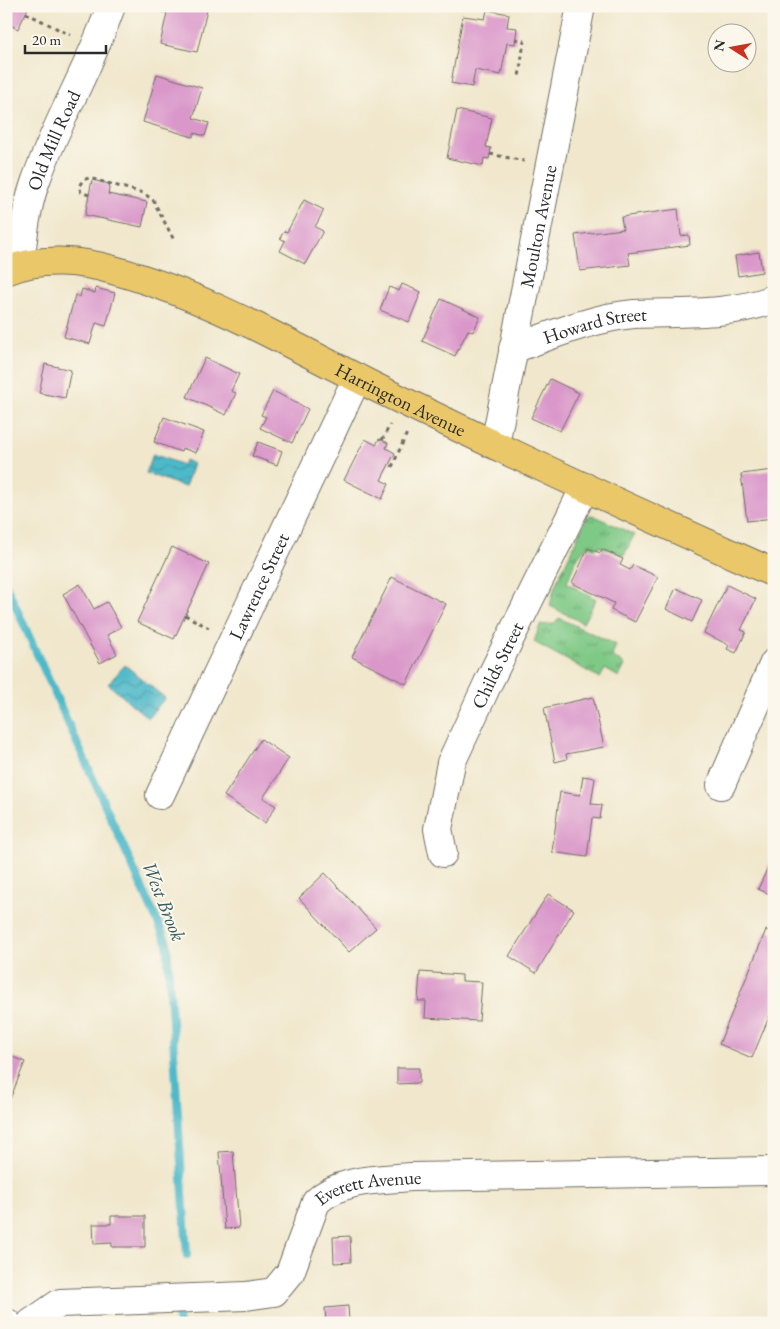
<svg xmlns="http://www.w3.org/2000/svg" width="780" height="1329" viewBox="0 0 780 1329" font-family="'EB Garamond',serif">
<defs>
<pattern id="grass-tufts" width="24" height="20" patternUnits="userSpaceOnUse" patternTransform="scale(1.25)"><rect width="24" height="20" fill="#7fc986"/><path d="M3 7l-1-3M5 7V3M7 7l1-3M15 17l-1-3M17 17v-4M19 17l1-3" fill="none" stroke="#68a36e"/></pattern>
<pattern id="water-waves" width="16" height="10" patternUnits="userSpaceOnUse" patternTransform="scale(1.25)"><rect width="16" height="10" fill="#4db9c9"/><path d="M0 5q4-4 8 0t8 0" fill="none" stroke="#4097a3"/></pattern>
</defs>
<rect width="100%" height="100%" fill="#fbf7ec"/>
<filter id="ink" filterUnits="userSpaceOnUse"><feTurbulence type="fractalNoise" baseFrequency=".02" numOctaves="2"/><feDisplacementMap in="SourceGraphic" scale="10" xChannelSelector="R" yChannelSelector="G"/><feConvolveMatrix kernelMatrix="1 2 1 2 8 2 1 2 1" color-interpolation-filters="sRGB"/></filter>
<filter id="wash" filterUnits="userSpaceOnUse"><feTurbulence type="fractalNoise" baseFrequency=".0096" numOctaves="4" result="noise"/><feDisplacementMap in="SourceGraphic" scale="20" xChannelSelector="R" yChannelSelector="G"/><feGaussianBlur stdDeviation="1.12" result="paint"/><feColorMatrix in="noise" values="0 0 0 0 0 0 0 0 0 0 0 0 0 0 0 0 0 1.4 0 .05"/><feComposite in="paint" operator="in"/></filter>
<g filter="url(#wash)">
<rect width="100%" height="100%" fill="#f0e7cc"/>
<path fill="url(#grass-tufts)" stroke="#557a58" d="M593 515 634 535 624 555 599 546 596 549 588 546C577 553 572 570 567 583L596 599 583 623 550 606 555 586 587 517Z
M559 618 616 645 612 656 625 665 619 677 605 669 600 678 534 642 540 625 553 624Z"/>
<path fill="url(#water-waves)" stroke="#3c727a" d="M153 454 183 465 185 460 193 464 185 487 146 473Z
M125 665 165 698 148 718 108 684Z"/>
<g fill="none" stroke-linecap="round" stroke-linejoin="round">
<path stroke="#4db9c9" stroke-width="8" d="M6 585 167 943 187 1255
M177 1316 179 1323"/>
</g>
<g id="blocks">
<path fill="#da98ca" d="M6 6H29L18 29 6 23Z
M164 6H208L197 52 160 44 167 13 162 12Z
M633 6H672V11L633 9Z
M487 10 509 14 507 27 517 28 515 44 507 43 501 75 475 70 472 87 451 83 463 16 485 19Z
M157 74 202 88 193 118 209 123 205 136 194 133 193 137 143 122Z
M457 110 492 118 486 147 491 148 489 159 484 158 483 166 447 158Z
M92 180 110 184 108 194 147 202 142 227 85 215Z
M304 200 324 210 315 227 323 231 305 264 280 251 285 241 280 238 284 231 287 232Z
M678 209 681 236 689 235 690 245 628 253 630 265 580 271 575 235 623 229 621 217Z
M759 252 762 272 738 276 735 256Z
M402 284 421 292 409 322 380 310 389 287 399 291Z
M96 288 115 293 106 326 96 323 90 344 64 337 75 295 80 297 82 289 95 293Z
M441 299 480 317 473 332 468 330 455 356 422 341Z
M205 358 239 374 231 391 236 393 226 415 187 397Z
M45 364 71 370 65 398 39 393Z
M550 379 579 393 560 431 531 418Z
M273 391 308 409 292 443 260 428 266 417 261 415Z
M164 417 204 432 196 453 182 448 181 452 154 442Z
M365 439 376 445 379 439 382 440 388 443 386 448 395 453 381 480 389 484 382 499 344 480Z
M258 442 282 451 277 465 252 456Z
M774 470V518L747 521 741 474Z
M172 547 209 564 174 639 137 622Z
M588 548 600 553 602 549 623 559 620 565 630 570 633 565 658 577 635 622 611 610 614 603 572 583Z
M392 577 446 604 406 684 352 657Z
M80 584 94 609 107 602 121 627 107 635 117 654 100 663 63 594Z
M727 585 756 599 741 630 746 632 736 653 727 649 729 645 704 633Z
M676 588 702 600 692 622 666 609Z
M593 697 604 747 566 754 567 759 555 762 544 708Z
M261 739 289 758 263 798 276 806 265 823 224 796Z
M583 776 595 778 591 804 602 805 600 819 592 818 587 857 552 852 560 792 580 795Z
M774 854V896L758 889Z
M325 873 376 928 349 952 299 898Z
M548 894 574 910 536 973 509 956Z
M766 930 774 933V1005L752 1058 719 1044Z
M420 972 462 975V981L482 982 479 1021 425 1018 426 1001H418Z
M6 1054 25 1062 6 1109Z
M397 1068H419V1083L397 1084Z
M233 1151 239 1228 225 1229 219 1152Z
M111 1216H145V1247H112V1243L94 1244 93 1224H111Z
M350 1236 351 1262 334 1263 333 1237Z
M348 1306 349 1321 326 1323 325 1308Z"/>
</g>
</g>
<g filter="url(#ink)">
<use href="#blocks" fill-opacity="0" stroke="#706d63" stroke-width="1"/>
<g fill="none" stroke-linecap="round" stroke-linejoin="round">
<g stroke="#706d63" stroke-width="30">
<g id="minor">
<path id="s1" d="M20 265C23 237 26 209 35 183 56 122 90 68 111 6"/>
<path id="s2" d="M513 349C549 336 595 317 634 314 681 312 728 316 774 299"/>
<path id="s3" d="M495 444 581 6"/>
<path d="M721 785 774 663"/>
<path id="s4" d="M160 795 357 378"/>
<path id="s5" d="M443 853 438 829 451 763 488 683 585 487"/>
<path d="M6 1323H7"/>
<path id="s6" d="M31 1323 60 1303 246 1296 274 1292 290 1273 316 1202C341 1178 379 1180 411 1177L774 1171"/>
</g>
</g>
<g stroke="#706d63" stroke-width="30">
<g id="major">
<path id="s7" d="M6 271C39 257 79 260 113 270 209 296 297 349 385 392 513 455 643 515 774 573"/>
</g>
</g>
<path stroke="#706d63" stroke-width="3" stroke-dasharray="4 4" stroke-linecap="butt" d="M26 13 70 35
M515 39 524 41 519 77
M490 154 524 161
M89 195 81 192 79 186 83 180 89 178 143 193 153 200 175 242
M382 440 390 425
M392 467 407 433
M185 615 209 628"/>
<use href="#minor" stroke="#fff" stroke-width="28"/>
<use href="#major" stroke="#eac769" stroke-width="28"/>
</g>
</g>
<g text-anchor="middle" stroke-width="4" stroke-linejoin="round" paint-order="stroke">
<g font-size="19" fill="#2b2b2b" stroke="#fbf7ec">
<text dy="7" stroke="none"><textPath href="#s1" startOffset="130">Old Mill Road</textPath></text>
<text dy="7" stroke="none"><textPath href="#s3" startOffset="222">Moulton Avenue</textPath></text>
<text dy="7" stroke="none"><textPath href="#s2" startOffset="86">Howard Street</textPath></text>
<text dy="7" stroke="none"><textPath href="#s7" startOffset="425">Harrington Avenue</textPath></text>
<text dy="7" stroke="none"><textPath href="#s4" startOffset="231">Lawrence Street</textPath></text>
<text dy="7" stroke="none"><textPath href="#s5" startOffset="200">Childs Street</textPath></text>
<text dy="7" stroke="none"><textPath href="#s6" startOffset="406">Everett Avenue</textPath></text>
</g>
<g font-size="20" font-style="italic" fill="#375d62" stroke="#fbf7ec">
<text transform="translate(164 901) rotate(68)" y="7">West Brook</text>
</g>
</g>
<rect width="780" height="1329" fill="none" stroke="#fbf7ec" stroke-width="25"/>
<g transform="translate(732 48) rotate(281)"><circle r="24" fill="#fbf7ec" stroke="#a8a59f"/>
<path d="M0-4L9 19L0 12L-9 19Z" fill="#c8321e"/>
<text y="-8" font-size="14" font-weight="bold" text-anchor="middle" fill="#2b2b2b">N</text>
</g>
<path d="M25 45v8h81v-8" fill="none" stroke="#2b2b2b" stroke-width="2.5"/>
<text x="32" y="45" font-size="15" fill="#2b2b2b" stroke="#fbf7ec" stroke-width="4" paint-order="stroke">20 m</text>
</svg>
